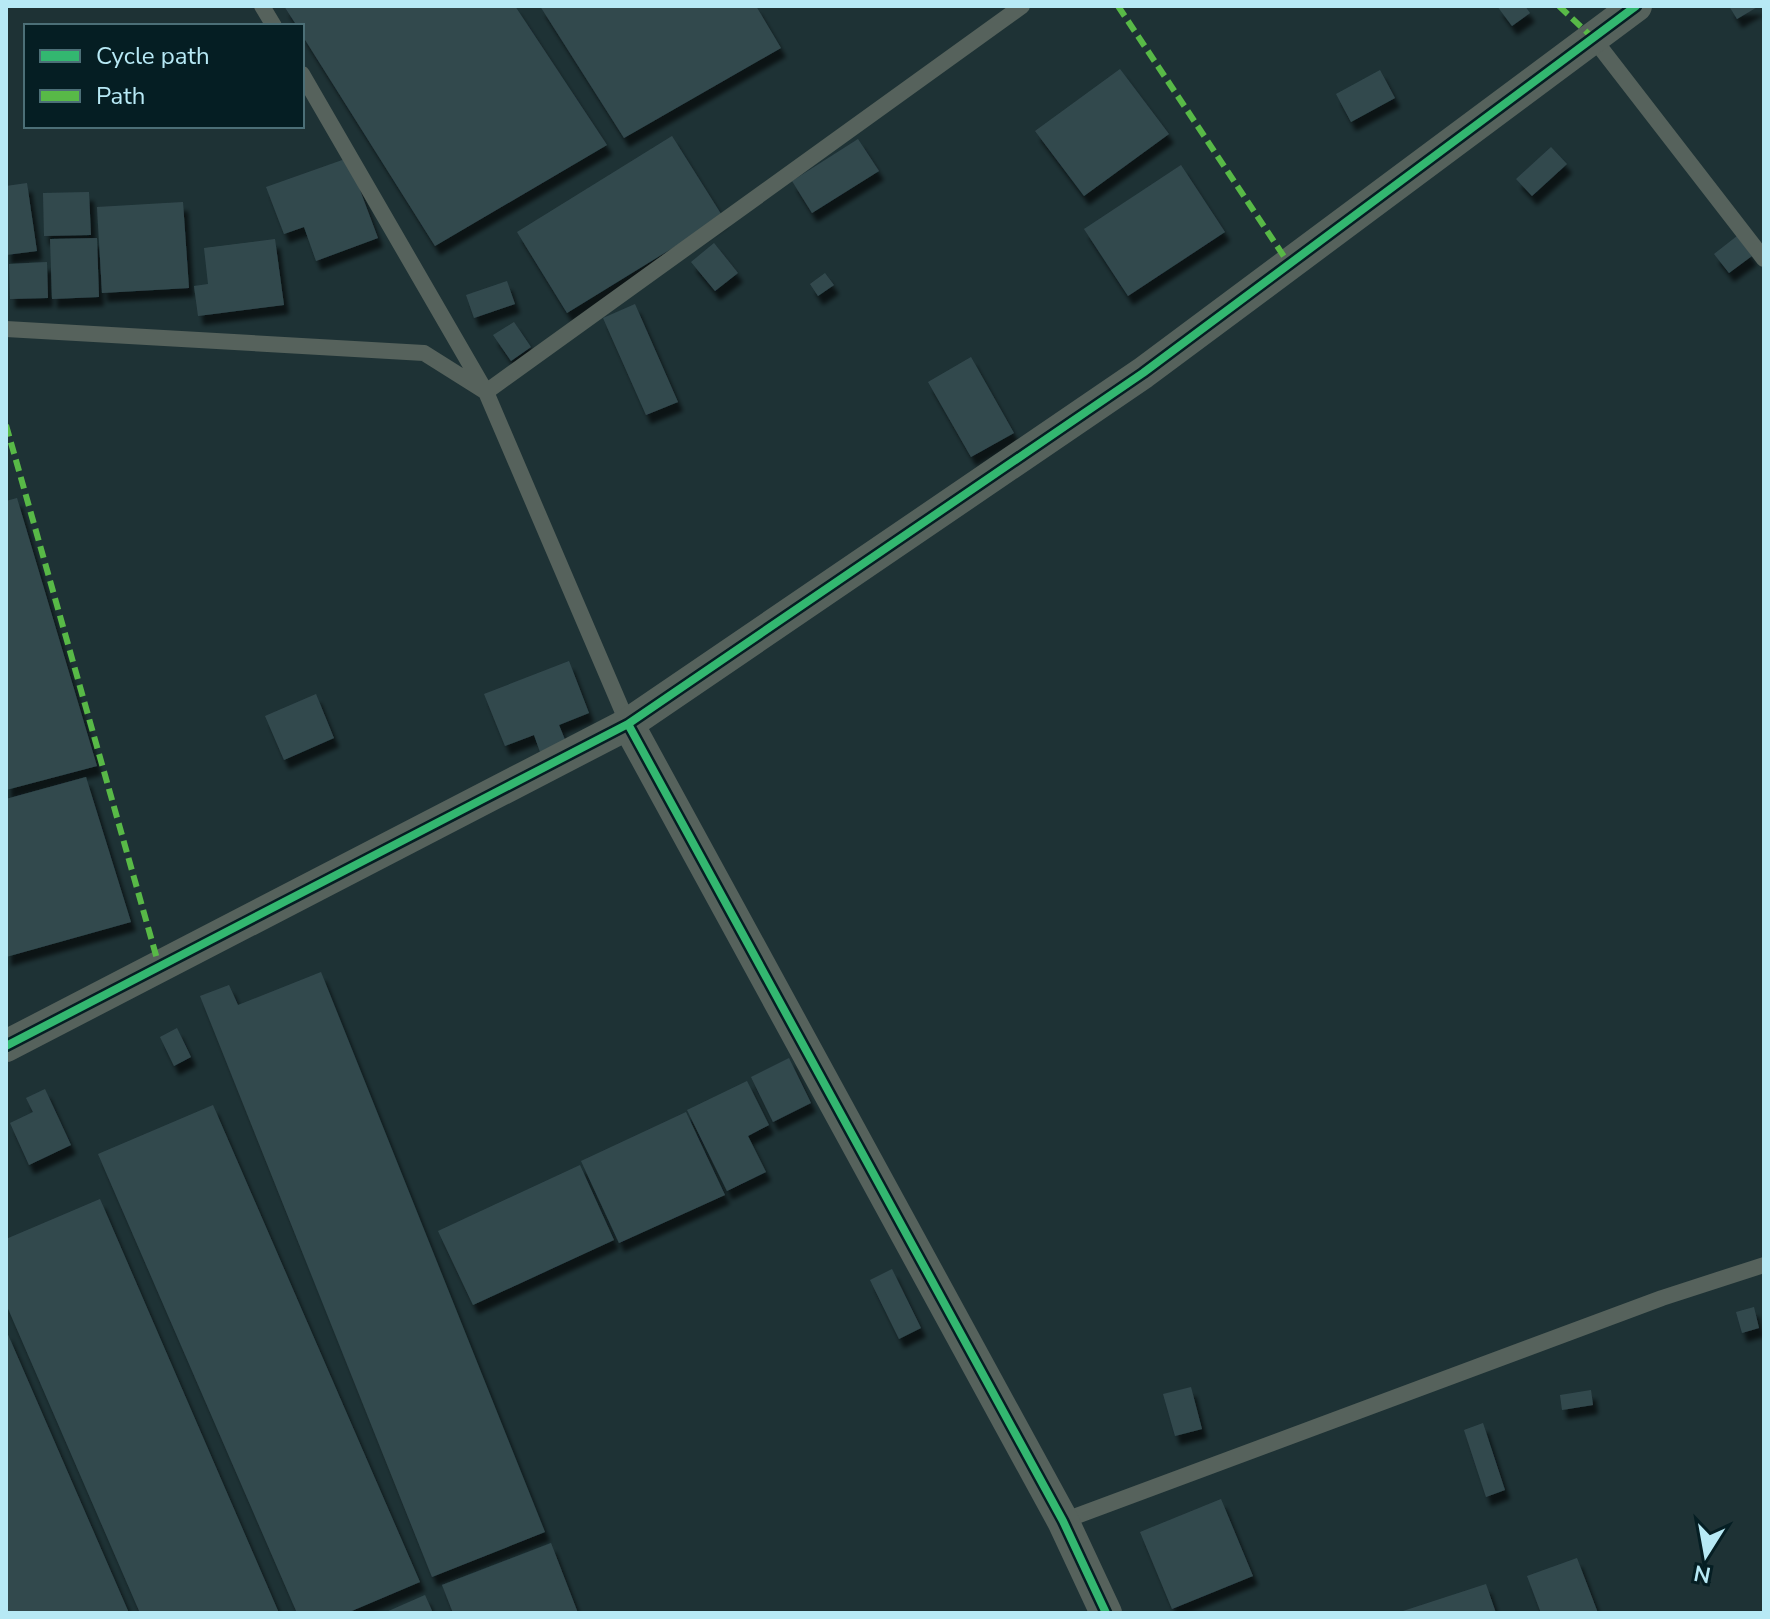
<svg xmlns="http://www.w3.org/2000/svg" width="1770" height="1619" viewBox="0 0 1770 1619" font-family="'Nunito Sans',sans-serif">
<defs>
<filter id="shadow"><feDropShadow dx="5" dy="9" stdDeviation="2" flood-color="#0009"/></filter>
</defs>
<rect width="100%" height="100%" fill="#1e3235"/>
<path fill="#33494e" filter="url(#shadow)" d="M284 6H515L607 145 435 246 302 35V26H297Z
M540 6H756L781 48 624 138Z
M1497 6H1525L1530 13 1512 26Z
M1729 6H1759L1737 19Z
M1120 69 1169 134 1084 196 1035 131Z
M1380 70 1395 98 1351 122 1336 94Z
M672 136 723 217 567 313 517 232Z
M858 139 879 171 812 213 792 181Z
M1551 147 1567 164 1532 196 1516 179Z
M348 158 378 238 316 261 304 227 284 234 266 187Z
M1181 165 1225 232 1128 296 1084 229Z
M27 183 37 251 6 255V186Z
M89 192 91 235 44 236 43 193Z
M183 202 189 288 102 293 97 207Z
M1737 236 1752 256 1729 273 1714 254Z
M97 238 99 297 52 299 50 239Z
M275 239 284 305 198 316 194 286 208 284 204 248Z
M714 243 738 273 715 291 691 262Z
M47 262 48 298 10 299 9 264Z
M825 273 834 285 818 296 810 284Z
M507 281 515 304 474 318 466 295Z
M635 304 678 402 646 415 603 318Z
M514 322 531 347 511 361 493 335Z
M971 357 1014 433 971 457 928 382Z
M17 498 97 766 6 790V501Z
M569 661 589 713 559 725 566 742 540 752 534 735 505 746 484 694Z
M316 694 334 738 284 760 265 716Z
M86 777 131 922 6 957V799Z
M321 972 545 1532 432 1577 200 996 229 985 238 1005Z
M177 1028 191 1057 174 1066 160 1037Z
M789 1058 811 1103 773 1122 751 1077Z
M747 1081 769 1125 748 1136 766 1172 727 1191 687 1110Z
M45 1089 71 1145 29 1165 10 1123 33 1112 26 1098Z
M213 1105 420 1582 347 1613H297L98 1154Z
M686 1112 725 1195 619 1243 581 1161Z
M580 1165 614 1240 473 1305 438 1231Z
M100 1199 279 1613H140L6 1304V1239Z
M892 1269 921 1328 899 1339 870 1280Z
M1754 1307 1759 1328 1742 1333 1736 1312Z
M6 1330 129 1613H6Z
M1191 1387 1202 1429 1175 1436 1163 1394Z
M1591 1390 1593 1405 1562 1410 1560 1395Z
M1483 1423 1505 1490 1486 1497 1464 1430Z
M1221 1499 1253 1576 1172 1609 1140 1532Z
M551 1543 578 1613H453L442 1585Z
M1577 1558 1598 1613H1541L1527 1576Z
M1486 1584 1496 1613H1400V1612Z
M425 1595 433 1613H384Z"/>
<g fill="none" stroke-linecap="round" stroke-linejoin="round">
<path stroke="#56625c" stroke-width="16" d="M262 6 274 26
M1593 38 1764 259
M302 74 486 392 628 724
M6 329 424 353 486 392 1022 6
M1063 1521 1662 1298 1764 1265"/>
<path stroke="#56625c" stroke-width="32" d="M628 724 1063 1521 1106 1613
M6 1046 628 724 1143 373 1636 6"/>
<path stroke="#58b947" stroke-width="6" stroke-dasharray="12 6" stroke-linecap="butt" d="M1118 6 1289 264
M1559 6 1593 38
M6 425 159 966"/>
<g stroke="#051e23" stroke-width="13">
<path id="cycleway" d="M628 724 1063 1521 1106 1613
M6 1046 628 724 1143 373 1636 6"/>
</g>
<use href="#cycleway" stroke="#33b770" stroke-width="8"/>
</g>
<rect width="1770" height="1619" fill="none" stroke="#b7e9f5" stroke-width="16"/>
<rect x="24" y="24" width="280" height="104" fill="#051e23" stroke="#4c6f77" stroke-width="2"/>
<rect x="40" y="50" width="40" height="12" fill="#33b770" stroke="#4c6f77" stroke-width="2"/>
<text x="96" y="64" font-size="24" fill="#b7e9f5">Cycle path</text>
<rect x="40" y="90" width="40" height="12" fill="#58b947" stroke="#4c6f77" stroke-width="2"/>
<text x="96" y="104" font-size="24" fill="#b7e9f5">Path</text>
<g transform="translate(1706 1555) rotate(191)" stroke="#051e23" stroke-width="6" paint-order="stroke">
<path d="M0-6L14 30L0 20L-14 30Z" fill="#b7e9f5"/>
<text y="-12" font-size="22" font-weight="bold" text-anchor="middle" fill="#b7e9f5">N</text>
</g>
</svg>
